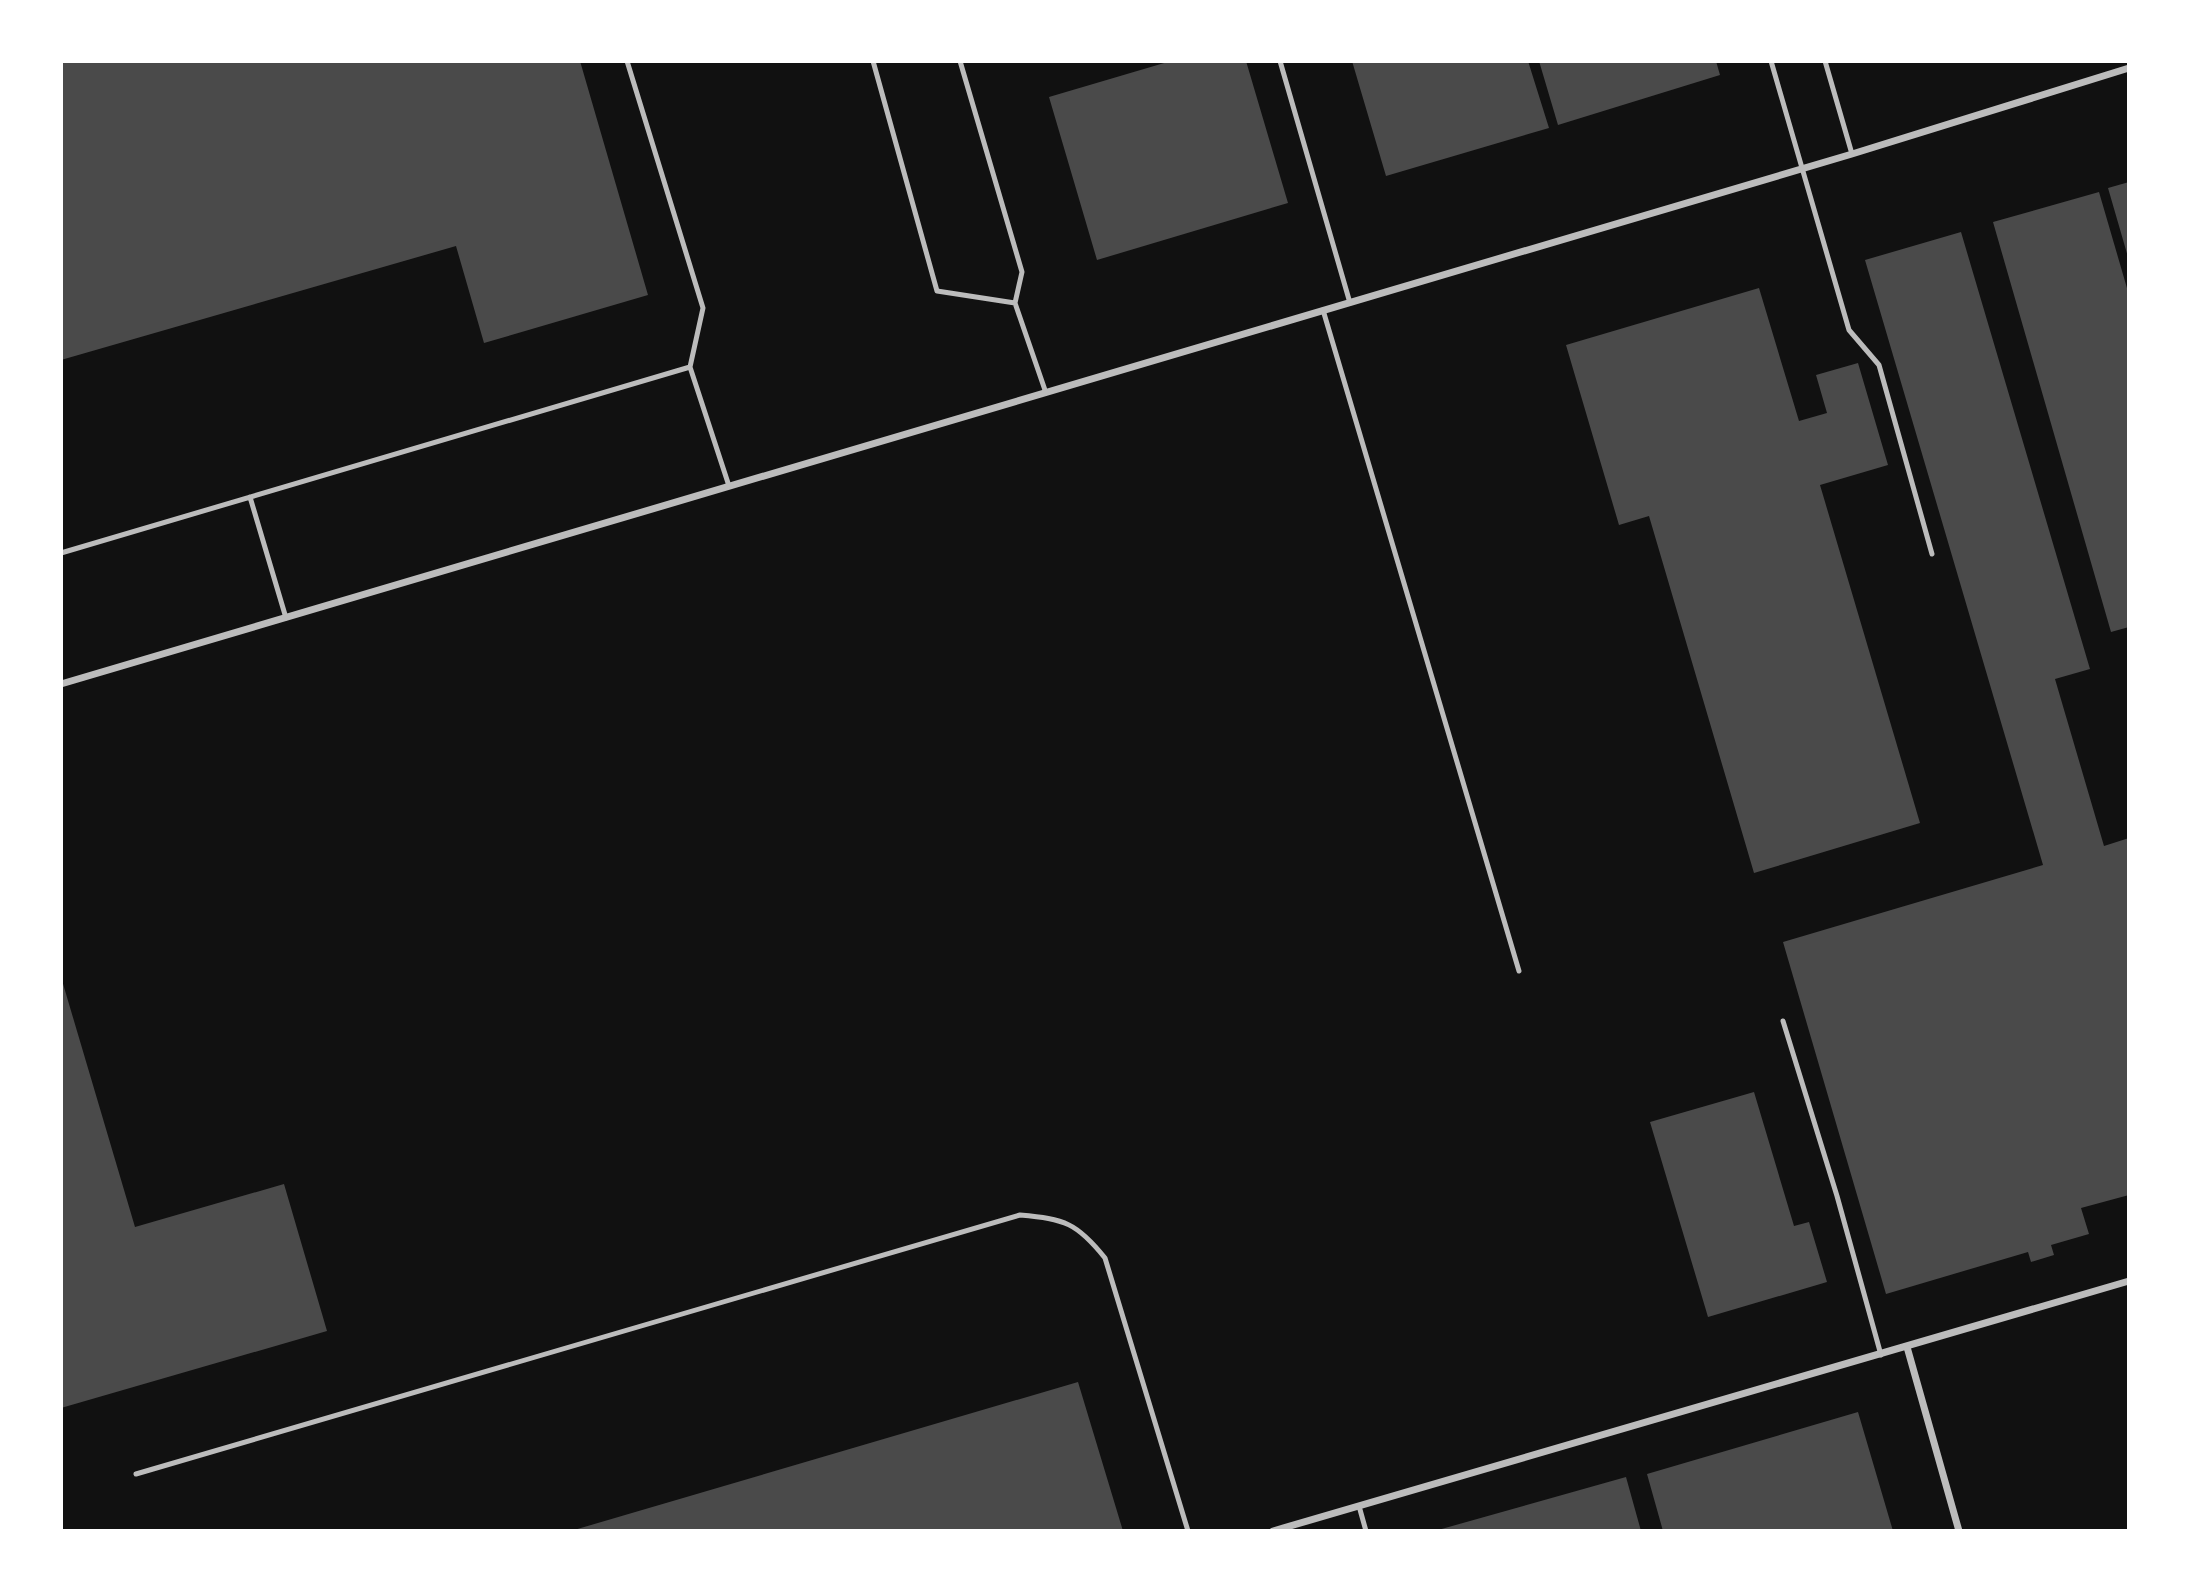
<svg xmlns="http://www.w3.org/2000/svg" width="2190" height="1592" viewBox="0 0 2190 1592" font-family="Raleway,sans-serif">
<rect width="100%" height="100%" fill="#111"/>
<path fill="#4a4a4a" d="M61 61H580L648 295 484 343 456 246 61 360Z
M1171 61H1246L1288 203 1097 260 1049 97Z
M1352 61H1528L1549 128 1386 176Z
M1539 61H1716L1720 75 1558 125Z
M2129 182V257H2128L2108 188Z
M2099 192 2129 295V627L2111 632 1993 222Z
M1961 232 2090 669 2055 679 2104 846 2129 838V1195L2081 1208 2089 1234 2051 1245 2054 1255 2031 1262 2028 1252 1886 1294 1783 942 2043 865 1865 260Z
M1759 288 1799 421 1827 413 1816 375 1858 363 1888 465 1820 485 1920 823 1754 873 1649 516 1619 525 1566 345Z
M61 977 135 1227 284 1184 327 1331 61 1408Z
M1754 1092 1794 1226 1809 1222 1827 1282 1708 1317 1650 1122Z
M1078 1382 1123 1531H574V1530Z
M1858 1412 1893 1531H1663L1647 1474Z
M1626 1477 1641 1531H1438V1530Z"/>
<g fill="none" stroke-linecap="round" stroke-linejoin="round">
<path stroke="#bcbcbc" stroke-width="5" d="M627 61 703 308 690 367 729 486
M873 61 937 291 1015 303
M960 61 1022 272 1015 303 1046 393
M1280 61 1350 303
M1771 61 1849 330 1879 365 1932 554
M1825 61 1852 154
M1323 310 1519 971
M250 497 286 618
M61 553 690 367
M1783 1021 1837 1196 1881 1355
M136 1474 1020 1215C1065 1219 1077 1223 1105 1258L1188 1531
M1359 1506 1366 1531"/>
<path stroke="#bcbcbc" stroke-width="7" d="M61 684 1852 154 2129 68
M1907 1347 1959 1531
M1273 1531 2129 1281"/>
</g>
<rect width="2190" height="1592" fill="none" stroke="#ffffff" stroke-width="126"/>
</svg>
